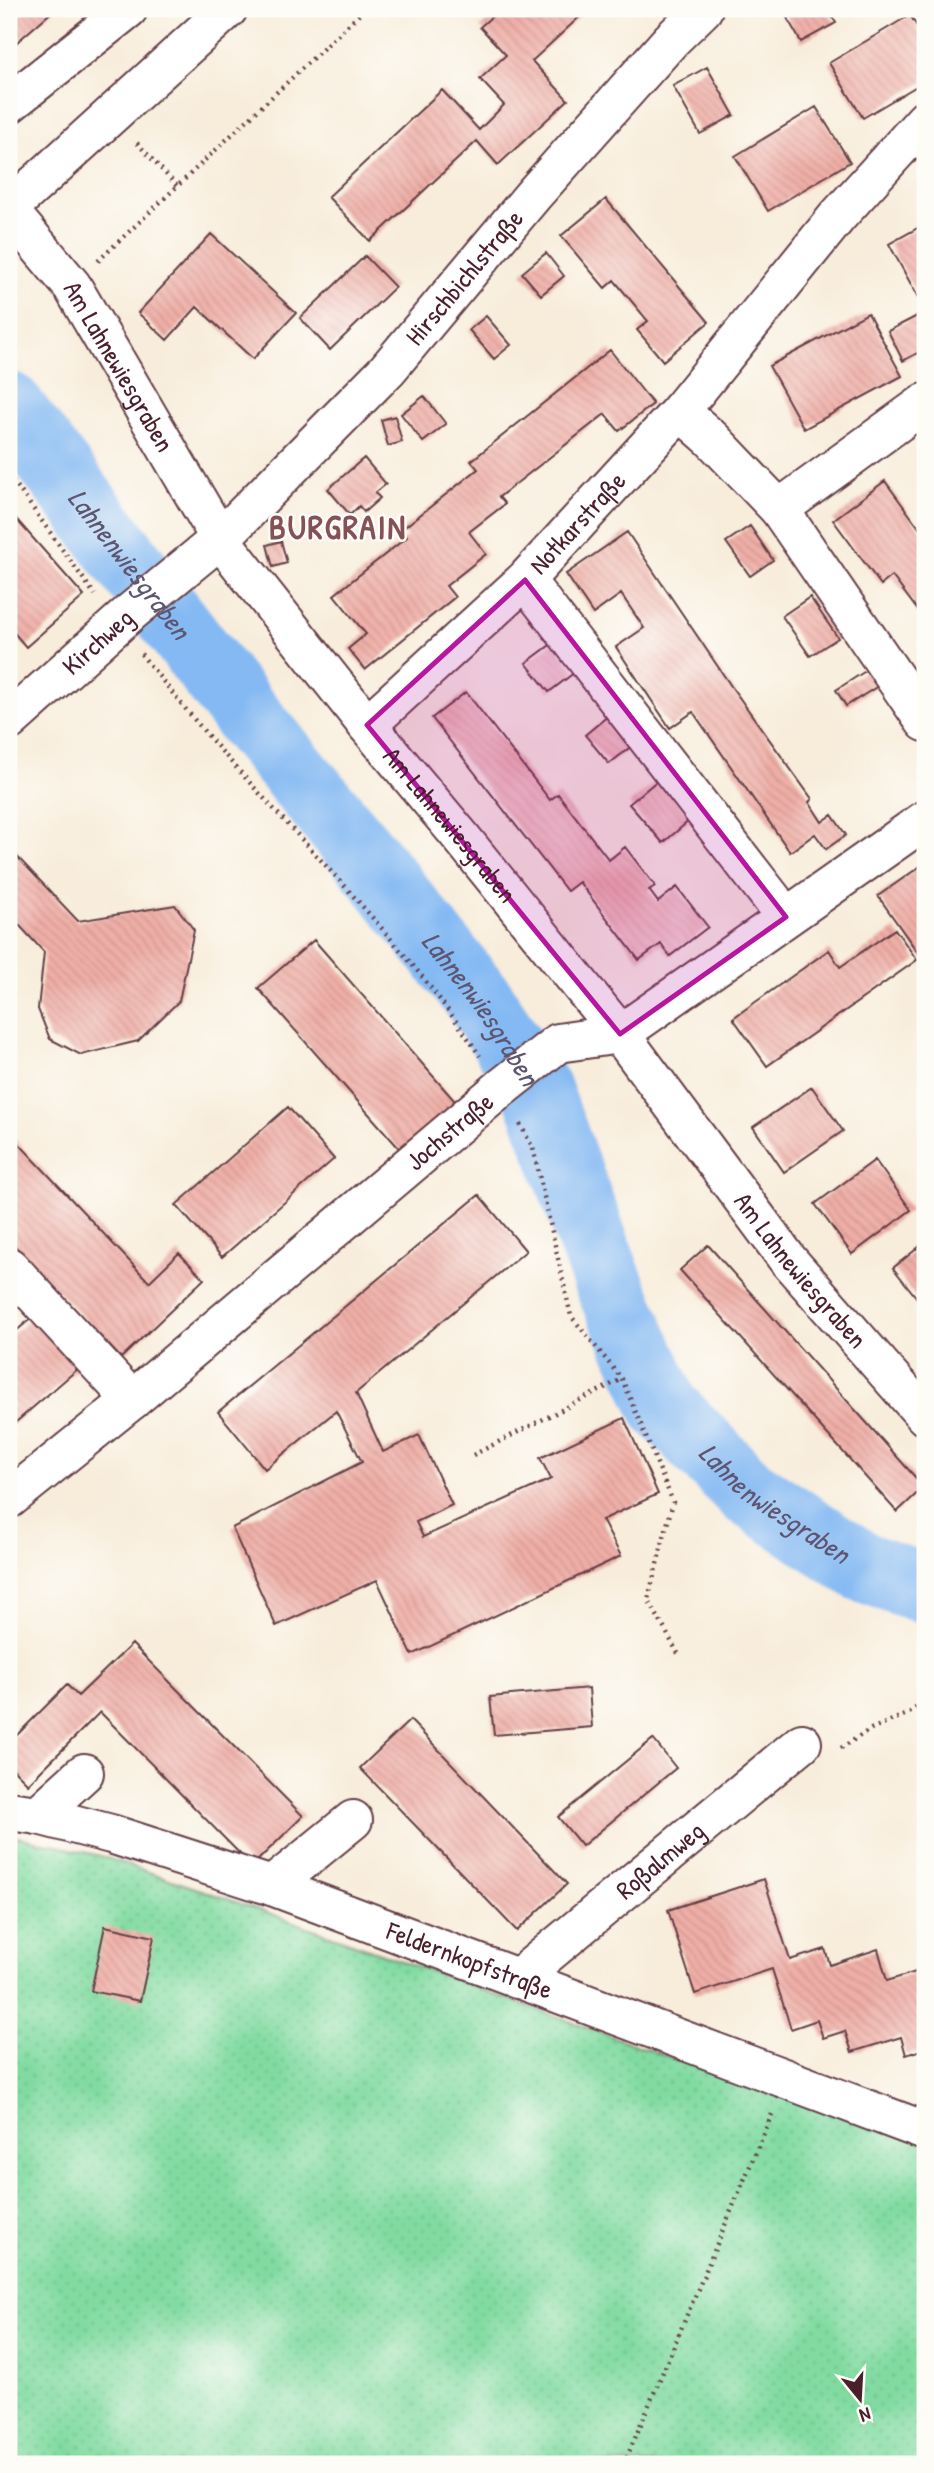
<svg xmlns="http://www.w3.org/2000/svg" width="934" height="2473" viewBox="0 0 934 2473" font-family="'Patrick Hand',sans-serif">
<defs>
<pattern id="grass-dots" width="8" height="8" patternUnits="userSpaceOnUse" patternTransform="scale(1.75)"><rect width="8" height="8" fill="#81dba1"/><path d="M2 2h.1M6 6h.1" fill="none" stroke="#71bc8b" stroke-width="1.8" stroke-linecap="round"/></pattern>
<pattern id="building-back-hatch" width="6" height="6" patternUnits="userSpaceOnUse" patternTransform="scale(1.75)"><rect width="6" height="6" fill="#efafa7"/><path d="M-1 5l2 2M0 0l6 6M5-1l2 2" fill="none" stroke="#ce9690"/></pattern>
</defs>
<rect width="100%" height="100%" fill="#fdfcf7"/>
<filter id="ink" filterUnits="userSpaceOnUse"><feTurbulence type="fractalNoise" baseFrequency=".0143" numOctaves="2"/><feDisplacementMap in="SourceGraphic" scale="14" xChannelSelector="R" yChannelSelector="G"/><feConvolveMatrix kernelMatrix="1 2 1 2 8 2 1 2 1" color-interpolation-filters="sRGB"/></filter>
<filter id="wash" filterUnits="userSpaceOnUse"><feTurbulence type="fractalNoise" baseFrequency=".00686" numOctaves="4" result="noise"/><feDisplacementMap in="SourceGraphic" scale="28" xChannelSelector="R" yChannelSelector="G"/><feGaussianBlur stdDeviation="1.57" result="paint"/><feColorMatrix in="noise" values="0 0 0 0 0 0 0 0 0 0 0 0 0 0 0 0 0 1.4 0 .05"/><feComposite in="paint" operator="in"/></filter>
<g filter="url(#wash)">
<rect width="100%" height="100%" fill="#f8eddb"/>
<path fill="url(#grass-dots)" stroke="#667d66" stroke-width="2" d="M9 1835 101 1856 263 1911 672 2058 786 2080 925 2131V2464H9Z"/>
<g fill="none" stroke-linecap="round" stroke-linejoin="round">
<path stroke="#84b9f3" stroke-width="70" id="s1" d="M9 407 242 710 361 851 482 1003 537 1090 607 1279 665 1408 747 1491 863 1567 925 1589"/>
</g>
<g id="blocks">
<path fill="url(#building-back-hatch)" d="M9 9H55L9 49Z
M500 9H588L532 61 568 100 498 165 477 141 370 241 328 197 442 90 479 130 504 105 480 79 506 55 480 27Z
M782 9H827L836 23 801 42Z
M910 15 925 39V81L863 118 829 63Z
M707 67 734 115 700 134 673 86Z
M816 107 850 162 768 211 735 156Z
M606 199 709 322 663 361 637 330 648 321 614 280 605 288 561 236Z
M925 224V310L889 244Z
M211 234 296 313 253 359 197 307 167 340 138 313Z
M546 253 564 276 541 295 522 273Z
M365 256 395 287 330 350 300 318Z
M925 312V349L903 361 888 331Z
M868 313 902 376 804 429 769 366Z
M486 316 511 345 494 359 469 330Z
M610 350 653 404 619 431 605 414 499 497 505 504 469 532 486 554 446 586 455 597 365 670 348 649 366 634 334 595 407 537 401 530 478 469 471 461Z
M424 396 446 424 423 442 401 414Z
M395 416 402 442 388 446 381 420Z
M364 458 386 484 375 493 380 498 364 512 359 506 350 515 328 489Z
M885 481 925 536V620L892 576 881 585 833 520Z
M9 511 84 596 26 647 9 627Z
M750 526 773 560 750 576 726 542Z
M627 532 731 686 812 799 809 802 822 822 832 815 846 835 826 849 815 834 790 852 693 712 670 728 616 647 644 628 621 594 593 614 566 574Z
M281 541 287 563 273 567 267 545Z
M810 597 838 638 810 656 782 616Z
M553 643 575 672 549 692 526 663Z
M867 670 878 686 846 706 836 690Z
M466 692 550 800 558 794 609 860 625 847 655 886 649 890 658 902 677 887 708 927 670 956 661 944 639 960 579 882 567 891 432 718Z
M609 715 634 744 609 764 585 735Z
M658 780 691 819 663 843 629 804Z
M9 848 78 921 175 905 194 930 179 1001 138 1041 81 1055 50 1039 38 1009 44 952 9 914Z
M925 863V954L921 957 878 896Z
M895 929 917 960 767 1066 733 1018 829 950 840 967Z
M314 940 460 1107 405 1155 258 988Z
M812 1087 843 1131 784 1172 753 1127Z
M288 1107 334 1159 222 1257 176 1205Z
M9 1133 149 1282 179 1253 204 1279 121 1358 9 1240Z
M875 1160 911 1210 852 1254 815 1204Z
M479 1195 526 1251 356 1393 383 1452 419 1435 452 1505 416 1522 423 1537 551 1479 540 1458 624 1418 658 1494 602 1520 621 1556 412 1655 377 1580 276 1626 232 1528 362 1462 336 1411 265 1469 218 1412Z
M925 1242V1308L893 1268Z
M708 1245 924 1487 897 1512 680 1270Z
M34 1316 79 1368 9 1428V1337Z
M132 1644 303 1816 252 1866 100 1712 28 1784 9 1765V1743L67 1685 78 1696Z
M589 1688 592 1727 494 1735 490 1697Z
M410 1720 567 1884 517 1931 360 1768Z
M653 1739 676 1768 582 1846 558 1817Z
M764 1879 790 1960 825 1949 830 1965 878 1949 887 1981 925 1969V2049L906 2055 901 2037 852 2052 845 2031 823 2038 817 2020 791 2029 772 1969 695 1994 668 1910Z
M105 1926 154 1937 140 2001 91 1991Z"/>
</g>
</g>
<g filter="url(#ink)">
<use href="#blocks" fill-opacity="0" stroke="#643e45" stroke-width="2"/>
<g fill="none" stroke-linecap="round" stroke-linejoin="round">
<g stroke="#643e45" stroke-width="42">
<g id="minor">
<path d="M9 104 128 9"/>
<path d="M9 208 228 9"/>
<path id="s2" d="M9 211 72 286 220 539 367 725 461 837 620 1034 788 1260 925 1416"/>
<path d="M680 411 837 217 925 120"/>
<path d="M779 509 925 722"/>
<path d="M525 580 786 917"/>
<path id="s3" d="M9 721 131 612 220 539 387 370 534 194 671 40 703 9"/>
<path id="s4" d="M367 725 525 580 680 411 712 439 779 509 925 403"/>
<path d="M9 1267 132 1400"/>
<path id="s5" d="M9 1499 132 1400 501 1088 558 1043 620 1034 925 820"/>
<path id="s6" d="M9 1811 38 1815 111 1834 272 1886 925 2131"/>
<path d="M38 1815 84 1773"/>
<path d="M272 1886 353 1820"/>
<path id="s7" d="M517 1979 802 1743"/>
</g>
</g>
<path stroke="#643e45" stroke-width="4.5" stroke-dasharray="2 5" stroke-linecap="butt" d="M137 143 177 186
M98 261 365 9
M9 475 95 595
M141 654C171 691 201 729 233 764 316 857 412 952 480 1056
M520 1124 533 1148 571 1316 622 1379 673 1502 648 1599 680 1657
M473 1455 622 1379
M841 1748 871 1729 909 1713 925 1701
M624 2464 772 2114"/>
<use href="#minor" stroke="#fff" stroke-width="38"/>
</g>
</g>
<path fill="#b5179e" fill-opacity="0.2" stroke="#b5179e" stroke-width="5" stroke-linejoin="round" d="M525 580 786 917 620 1034 367 725Z"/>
<g text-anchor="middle" stroke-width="5" stroke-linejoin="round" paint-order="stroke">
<g font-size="26" fill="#4a1f2b" stroke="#fdfcf7">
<text dy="9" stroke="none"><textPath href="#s3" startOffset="637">Hirschbichlstraße</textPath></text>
<text dy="9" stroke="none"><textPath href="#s2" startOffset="191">Am Lahnewiesgraben</textPath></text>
<text dy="9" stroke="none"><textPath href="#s4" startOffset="292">Notkarstraße</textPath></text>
<text dy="9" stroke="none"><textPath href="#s3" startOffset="119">Kirchweg</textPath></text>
<text dy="9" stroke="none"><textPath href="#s2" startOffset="758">Am Lahnewiesgraben</textPath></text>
<text dy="9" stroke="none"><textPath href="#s5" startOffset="574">Jochstraße</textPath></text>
<text dy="9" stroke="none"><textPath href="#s2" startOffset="1325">Am Lahnewiesgraben</textPath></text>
<text dy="9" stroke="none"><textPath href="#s7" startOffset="186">Roßalmweg</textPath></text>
<text dy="9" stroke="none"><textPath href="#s6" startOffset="485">Feldernkopfstraße</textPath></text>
</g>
<g font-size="28" font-style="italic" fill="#5e5571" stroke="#fdfcf7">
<text dy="10" stroke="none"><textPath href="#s1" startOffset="198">Lahnenwiesgraben</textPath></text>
<text dy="10" stroke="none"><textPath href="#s1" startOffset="765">Lahnenwiesgraben</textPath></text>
<text dy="10" stroke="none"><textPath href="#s1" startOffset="1353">Lahnenwiesgraben</textPath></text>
</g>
<g font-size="33" font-weight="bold" letter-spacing="2" fill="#845156" stroke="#fdfcf7">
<text x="338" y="539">BURGRAIN</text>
</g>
</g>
<rect width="934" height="2473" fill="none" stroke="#fdfcf7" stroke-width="35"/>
<g transform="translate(860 2399) rotate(162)" stroke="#fdfcf7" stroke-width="5" paint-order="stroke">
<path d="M0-5L12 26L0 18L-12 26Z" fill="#4a1f2b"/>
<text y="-10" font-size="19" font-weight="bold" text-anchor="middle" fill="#4a1f2b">N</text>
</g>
</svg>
